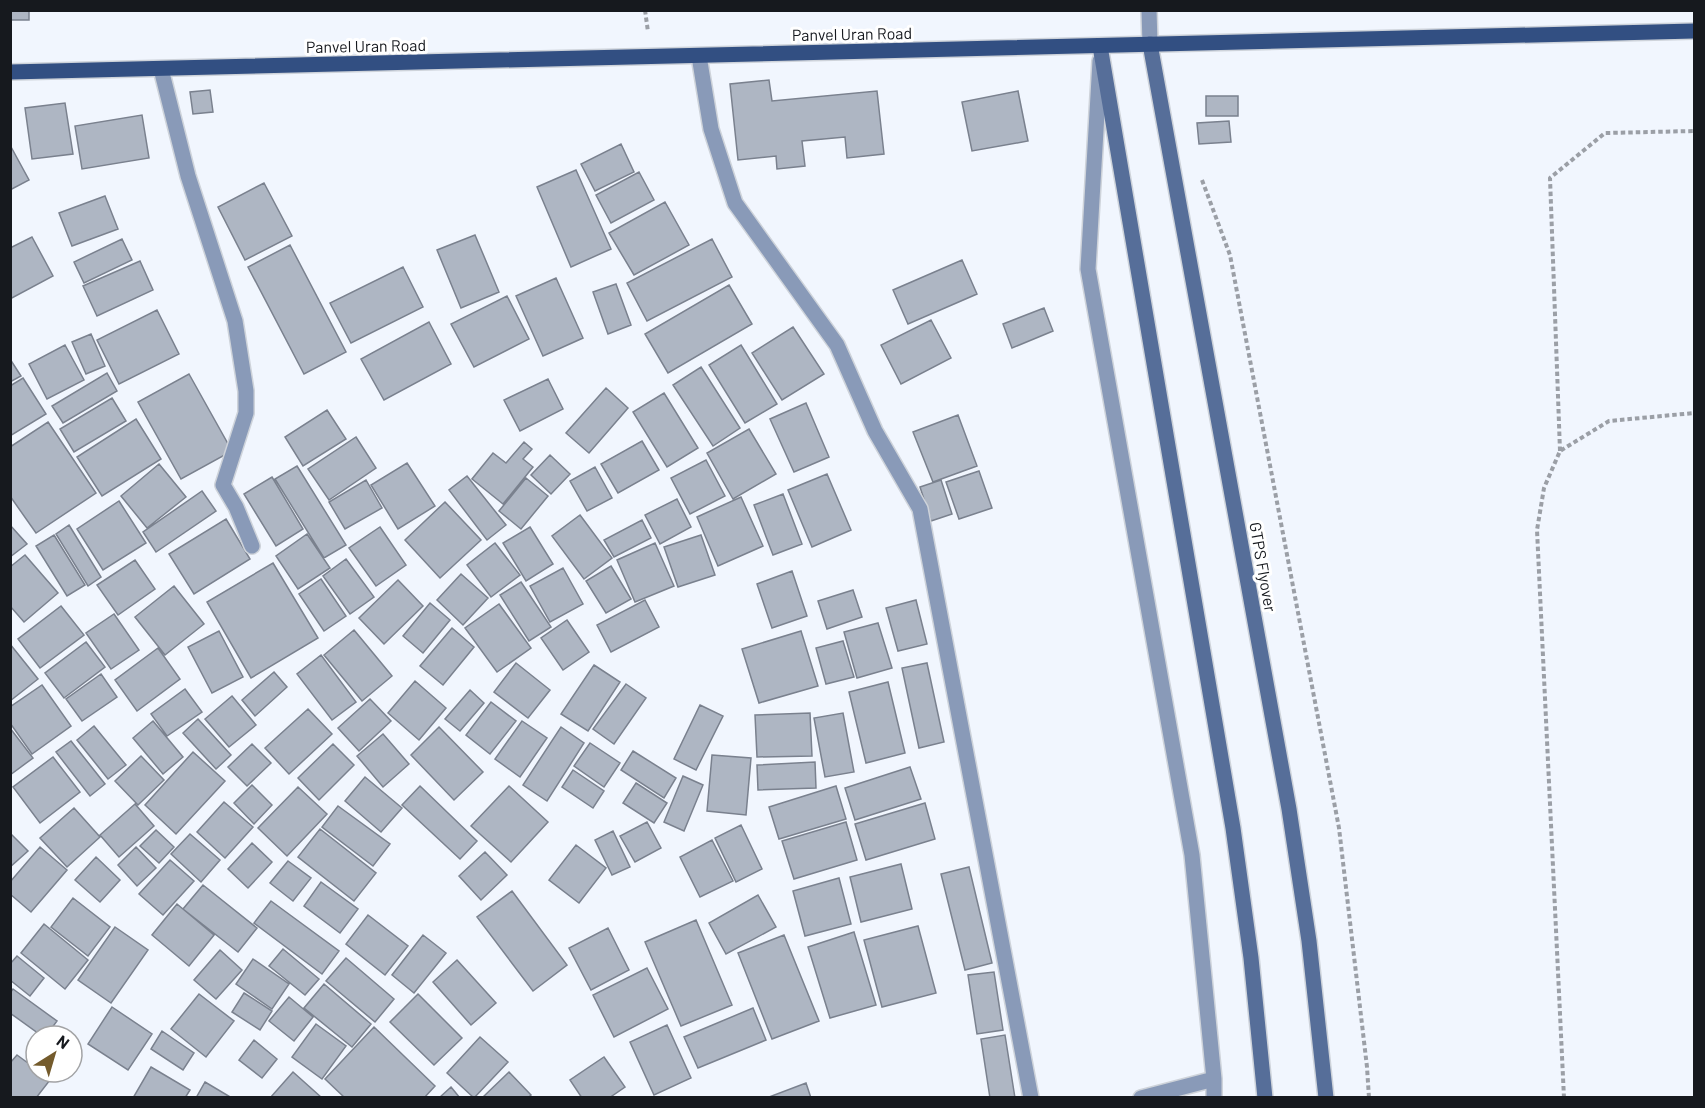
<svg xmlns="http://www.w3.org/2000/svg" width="1705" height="1108" viewBox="0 0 1705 1108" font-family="Barlow,sans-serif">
<rect width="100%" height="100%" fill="#f1f6fe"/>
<path fill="#aeb6c3" stroke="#7a818e" stroke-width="1.5" d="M10 10H29V20H10Z
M769 80 772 101 877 91 884 154 847 158 845 137 802 141 805 166 777 169 776 156 738 160 730 84Z
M210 90 213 112 193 114 190 92Z
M1018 91 1028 141 972 151 962 102Z
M1206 96H1238V116H1206Z
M65 103 73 154 32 159 25 108Z
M142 115 149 158 82 169 75 126Z
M1229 121 1231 142 1199 144 1197 123Z
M621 144 634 172 595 191 581 164Z
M10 145 29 180 10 190Z
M576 170 611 249 571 267 537 187Z
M639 172 654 200 611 223 596 195Z
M264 183 292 236 245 260 218 207Z
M105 196 118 229 72 246 59 213Z
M665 202 689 245 634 275 609 233Z
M475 235 499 292 461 308 437 250Z
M32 237 53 276 10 299V248Z
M122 239 132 260 84 283 74 262Z
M712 239 732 277 647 321 627 283Z
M290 245 346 352 304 374 248 267Z
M962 260 977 294 908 324 893 290Z
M140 261 153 290 97 316 83 286Z
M403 267 423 307 351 343 330 303Z
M556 278 583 338 543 356 516 296Z
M616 284 631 325 608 334 593 292Z
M729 285 752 324 668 373 645 334Z
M507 296 529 339 474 367 451 324Z
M1044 308 1053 331 1012 348 1003 324Z
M157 310 179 354 119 384 97 340Z
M931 320 951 358 901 384 881 345Z
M429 322 451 364 384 400 361 359Z
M793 327 824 374 782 400 752 353Z
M91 334 105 366 86 374 72 342Z
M65 345 84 380 47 399 29 364Z
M741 345 777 404 745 423 709 365Z
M10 359 21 376 10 382Z
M701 367 740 428 713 446 673 385Z
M107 373 117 391 63 423 52 406Z
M189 374 232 451 181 479 138 402Z
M23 378 46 414 10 436V386Z
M548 379 563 409 520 431 504 400Z
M606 388 628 408 589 453 566 433Z
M664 393 698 448 667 467 633 412Z
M112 398 126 421 74 452 60 429Z
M806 403 829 457 794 472 770 419Z
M327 410 346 439 303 466 285 437Z
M958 415 977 466 933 482 913 432Z
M136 419 161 459 102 496 77 457Z
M48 422 96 493 36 533 10 496V447Z
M749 429 776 474 733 499 707 453Z
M356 437 376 468 329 500 308 469Z
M642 441 659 470 618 493 601 464Z
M524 442 532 449 523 459 533 467 503 504 472 479 493 453 506 463Z
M550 455 570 474 551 494 531 475Z
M706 460 725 496 690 514 671 478Z
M407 463 435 506 398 529 371 485Z
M159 464 186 497 147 528 121 496Z
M297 466 346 545 324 558 275 479Z
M595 467 612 498 587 511 570 481Z
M979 471 992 508 959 519 946 482Z
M827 474 851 530 812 547 788 490Z
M467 476 506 525 487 540 449 490Z
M272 477 303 529 276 546 244 494Z
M526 478 548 496 521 529 499 511Z
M366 480 382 508 345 529 329 502Z
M941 480 952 514 931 521 920 487Z
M202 491 216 511 156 552 143 532Z
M783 494 802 544 773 555 754 505Z
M741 497 763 546 718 566 697 517Z
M677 499 691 527 660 544 645 515Z
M119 501 146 543 103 570 77 529Z
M445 502 481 540 440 578 405 540Z
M580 515 612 558 584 579 552 536Z
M226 519 250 559 194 594 169 554Z
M642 520 651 538 614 557 604 540Z
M10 525 27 544 10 557Z
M69 525 101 577 88 586 56 534Z
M380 527 406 565 376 586 349 548Z
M530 527 553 564 526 581 503 543Z
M307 534 330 568 298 589 276 556Z
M54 535 85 585 67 596 36 546Z
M701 535 715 575 678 587 664 547Z
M495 543 520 575 491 597 467 565Z
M655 543 674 586 635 602 617 560Z
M25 555 58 593 24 622 10 606V567Z
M346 559 374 597 350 614 323 576Z
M135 560 155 589 118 615 97 585Z
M273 563 318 638 251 678 207 602Z
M611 566 631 599 606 613 586 581Z
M563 568 583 604 550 622 530 586Z
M792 571 807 616 772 628 757 584Z
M461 574 488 598 463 625 437 600Z
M321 579 346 616 324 631 299 594Z
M398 580 423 606 384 644 359 618Z
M521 582 551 627 529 641 500 595Z
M174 586 204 624 165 655 135 617Z
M853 590 862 617 827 629 818 601Z
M645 600 659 627 611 652 597 625Z
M916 600 927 644 898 651 886 608Z
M430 603 450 620 423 653 403 636Z
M499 604 531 648 497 672 465 628Z
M61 606 84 635 40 668 18 639Z
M114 614 139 650 111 669 86 633Z
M567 620 589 652 563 670 541 638Z
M878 623 892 668 857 678 844 632Z
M452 628 474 647 443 685 420 666Z
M354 630 392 676 362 701 324 655Z
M219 631 243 677 212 693 188 647Z
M801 631 818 686 759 703 742 649Z
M843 641 854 677 826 684 816 648Z
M86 642 105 667 64 698 45 673Z
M10 644 38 679 10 701Z
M158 648 180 679 137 711 115 680Z
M321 655 356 702 332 720 297 674Z
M516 663 550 690 528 718 494 692Z
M927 663 944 742 919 748 902 668Z
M594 665 620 682 588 731 561 714Z
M274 672 287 687 255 716 242 700Z
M101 674 117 697 82 721 66 699Z
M415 681 446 708 419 740 388 713Z
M888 682 905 753 866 763 849 692Z
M626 684 646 698 614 744 593 729Z
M42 685 71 726 32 754 10 723V707Z
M185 689 202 712 167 736 151 714Z
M470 690 484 703 460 731 445 719Z
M232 696 256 725 229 747 205 719Z
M370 699 391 721 359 751 338 728Z
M491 702 516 721 490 754 466 735Z
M700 705 723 716 696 770 674 759Z
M308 709 332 734 289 774 265 748Z
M810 713 812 756 757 757 755 715Z
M843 713 854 772 825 777 814 718Z
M198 719 231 755 216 769 183 733Z
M153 721 183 757 163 774 133 738Z
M522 721 547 738 520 777 495 759Z
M94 726 126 765 108 779 77 740Z
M439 727 483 772 454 800 411 755Z
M561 727 584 743 547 801 523 785Z
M10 728 33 758 10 775Z
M383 734 409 764 383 787 357 756Z
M71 741 105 784 90 796 56 752Z
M590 743 620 763 604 787 574 766Z
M252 744 271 763 247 786 228 767Z
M333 744 354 765 319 800 298 778Z
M633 751 676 778 664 798 621 770Z
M193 752 225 781 176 834 145 805Z
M712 755 751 758 746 815 707 811Z
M141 756 164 780 138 805 115 781Z
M53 757 80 792 40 823 13 787Z
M815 762 816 788 758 790 757 765Z
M910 767 921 799 855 820 845 788Z
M573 770 604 791 593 808 562 787Z
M683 776 703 785 684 831 664 822Z
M365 777 402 808 381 832 345 801Z
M636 783 667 803 654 823 623 803Z
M252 785 272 805 254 824 234 803Z
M420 786 477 841 460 859 402 805Z
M509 786 548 822 511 862 471 826Z
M836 786 846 819 779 839 769 807Z
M298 787 327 814 287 856 258 828Z
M224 802 253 827 225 858 197 832Z
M925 803 935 839 866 860 855 824Z
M135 804 154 826 119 857 100 835Z
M338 806 390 844 373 866 322 827Z
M74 808 100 837 67 867 40 838Z
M647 822 661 848 635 862 620 836Z
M846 822 857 860 794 879 782 841Z
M741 825 762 869 736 882 715 838Z
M320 829 376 873 354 901 298 857Z
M156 830 174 847 159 863 140 846Z
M613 831 630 867 612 875 595 840Z
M10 833 28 851 10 867Z
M190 834 220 860 201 882 171 854Z
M712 840 733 881 700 897 680 857Z
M252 843 272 862 248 888 228 869Z
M576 845 606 868 579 903 549 880Z
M40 847 67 870 31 912 10 894V882Z
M136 847 156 868 137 886 118 865Z
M485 852 507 875 481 900 459 876Z
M96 857 120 880 100 902 75 880Z
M170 860 194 881 163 915 139 894Z
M288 861 311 878 293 901 270 883Z
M901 864 912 909 861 922 850 877Z
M969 867 992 963 965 970 941 874Z
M839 878 851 924 805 936 793 891Z
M321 882 358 909 340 933 304 906Z
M203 885 257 928 238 952 183 909Z
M512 891 567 965 533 991 477 917Z
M758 895 776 927 726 954 709 923Z
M73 898 110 927 88 956 51 927Z
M271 901 339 951 322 974 254 923Z
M177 904 214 935 189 966 152 935Z
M368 915 408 946 385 975 346 944Z
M696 920 732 1005 681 1026 645 942Z
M44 924 88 960 65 989 21 953Z
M918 926 936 993 882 1007 864 940Z
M115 927 148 950 111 1003 78 980Z
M608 928 629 970 591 990 569 948Z
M854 932 876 1005 830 1018 808 947Z
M423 935 446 953 414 993 392 975Z
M784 935 819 1021 772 1039 738 953Z
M283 949 319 979 305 995 269 966Z
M220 950 242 970 216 999 194 980Z
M17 956 44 978 30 996 10 980V964Z
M346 958 394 999 375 1022 326 981Z
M253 959 289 984 272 1009 236 984Z
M457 960 496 1003 471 1025 433 982Z
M647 968 668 1009 614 1037 593 995Z
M994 972 1003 1030 977 1034 968 975Z
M324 984 371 1024 352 1047 304 1008Z
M13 989 57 1021 46 1036H42L10 1013V993Z
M244 993 272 1011 260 1030 232 1012Z
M199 994 234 1021 206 1057 171 1029Z
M418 994 462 1038 434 1065 390 1022Z
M289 997 313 1017 294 1041 269 1021Z
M112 1007 152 1034 128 1070 88 1044Z
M753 1008 766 1040 698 1068 684 1037Z
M316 1024 346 1046 322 1079 292 1057Z
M667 1025 691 1078 654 1095 630 1042Z
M374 1027 435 1086 424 1098H345L325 1079Z
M162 1031 194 1053 183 1070 151 1049Z
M1005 1035 1015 1098H990L981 1039Z
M480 1037 508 1062 474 1098 447 1073Z
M254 1040 277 1059 262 1078 239 1060Z
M17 1055 36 1069V1072H39L50 1080 36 1098H10V1063Z
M604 1057 625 1087 609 1098H582L570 1080Z
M151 1067 190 1090 185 1098H133Z
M293 1072 322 1098H270Z
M509 1072 531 1095 528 1098H482Z
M205 1082 232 1098H196Z
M806 1083 811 1098H769V1097Z
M451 1087 460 1098H439Z"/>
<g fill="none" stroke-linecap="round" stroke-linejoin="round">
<g stroke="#ced3da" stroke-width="18">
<path id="street" d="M1149 10 1150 44
M699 56 711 129 735 203 837 345 875 431 920 509 1031 1098
M1100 61 1088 269 1192 855 1214 1079 1141 1098
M161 69 188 176 235 321 246 391V413L223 485 236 507 252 546
M1214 1079V1098"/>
</g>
<g stroke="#ced3da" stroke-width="18">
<path id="secondary" d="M1150 44 1289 809 1309 941 1326 1098
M1100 46 1233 828 1251 958 1265 1098"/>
</g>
<g stroke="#ced3da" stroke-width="18">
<path id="primary" d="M10 72 1694 31"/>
</g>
<path stroke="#9b9fa6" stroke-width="4" stroke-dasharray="4.5 3" stroke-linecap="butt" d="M645 10 648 32
M1202 180 1230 255 1339 828 1367 1067 1369 1098
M1560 451 1550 178 1605 133 1694 131
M1564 1098 1537 530 1544 488 1560 451 1609 421 1694 413"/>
<use href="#street" stroke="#899ab8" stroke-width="15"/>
<use href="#secondary" stroke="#566e99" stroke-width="15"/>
<use href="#primary" stroke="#324f82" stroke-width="15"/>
</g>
<g text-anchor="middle" stroke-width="6" stroke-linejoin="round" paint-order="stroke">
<g font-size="16" fill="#16191e" stroke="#fff">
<text transform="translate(852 34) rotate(-1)" y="6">Panvel Uran Road</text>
<text transform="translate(366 46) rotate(-1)" y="6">Panvel Uran Road</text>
<text transform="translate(1263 567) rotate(80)" y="6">GTPS Flyover</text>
</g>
</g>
<rect width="1705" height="1108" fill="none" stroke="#16191e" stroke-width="24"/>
<g transform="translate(54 1054) rotate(37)"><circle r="28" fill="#ffffff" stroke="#a2a3a5" stroke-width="1.5"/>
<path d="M0-4.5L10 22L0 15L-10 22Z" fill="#745b2c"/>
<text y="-9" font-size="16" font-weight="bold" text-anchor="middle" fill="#16191e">N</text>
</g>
</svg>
